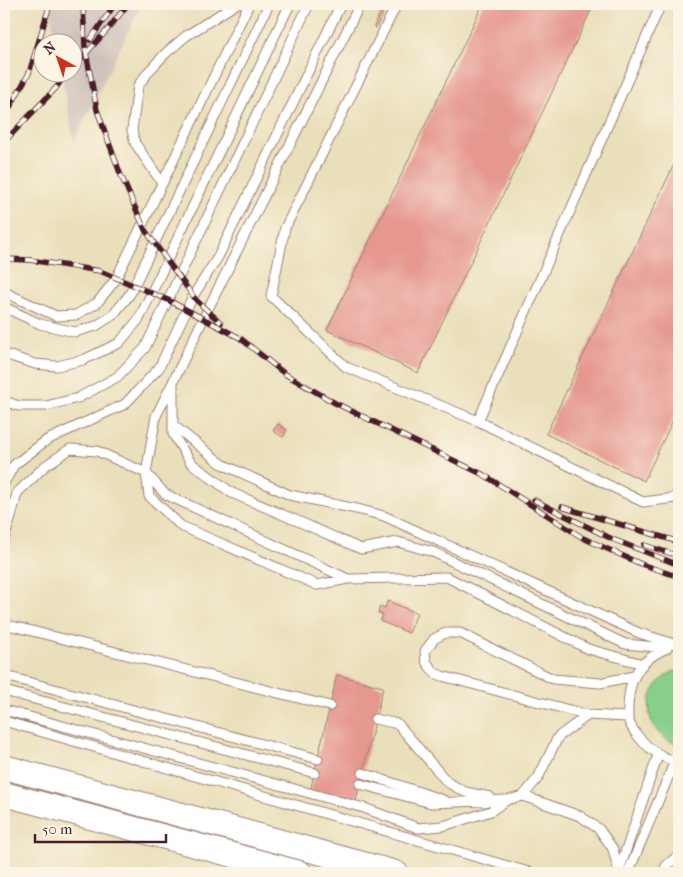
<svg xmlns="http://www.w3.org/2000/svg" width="683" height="877" viewBox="0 0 683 877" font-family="'IM FELL French Canon',serif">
<rect width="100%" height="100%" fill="#fcf5e5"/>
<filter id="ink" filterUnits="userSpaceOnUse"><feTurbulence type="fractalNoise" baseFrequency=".02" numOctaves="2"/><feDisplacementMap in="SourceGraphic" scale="10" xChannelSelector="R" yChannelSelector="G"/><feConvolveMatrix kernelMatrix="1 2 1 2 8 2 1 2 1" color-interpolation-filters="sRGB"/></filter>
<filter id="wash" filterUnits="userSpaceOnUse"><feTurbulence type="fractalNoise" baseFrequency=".0096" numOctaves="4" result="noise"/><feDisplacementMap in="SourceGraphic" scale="20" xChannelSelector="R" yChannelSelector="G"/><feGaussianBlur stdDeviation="1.12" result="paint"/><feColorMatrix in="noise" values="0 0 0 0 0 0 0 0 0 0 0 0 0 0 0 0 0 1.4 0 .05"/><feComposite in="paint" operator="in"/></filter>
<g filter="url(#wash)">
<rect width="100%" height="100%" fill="#e9dfba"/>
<path fill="#cec1ba" d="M49 4H142L74 141 61 73 72 72V42H56Z"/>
<path fill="#88cf8a" stroke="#69775a" d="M679 670V745C671 742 665 739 659 733 639 712 652 676 679 670Z"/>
<g id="blocks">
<path fill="#e59790" d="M483 4H594L418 373 327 330Z
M381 13 383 14 376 28 374 27Z
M679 154V407L644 481 546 434Z
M278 424 287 430 283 437 273 431Z
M387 601 417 613 409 633 380 621 383 615 378 613 380 606 385 608Z
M337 675 383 687 355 805 310 792Z"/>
</g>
</g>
<g filter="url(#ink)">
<use href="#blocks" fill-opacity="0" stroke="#9a7f72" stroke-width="1"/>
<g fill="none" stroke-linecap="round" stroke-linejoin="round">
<g stroke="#9a7f72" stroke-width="11">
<path id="service" d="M360 4 207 311 173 382V434L191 463 232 493 300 522 361 549 398 542 433 552 625 644 667 648
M397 4 285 228 271 296 346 367 478 421
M661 4 478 421 643 502 675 498 679 490
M162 183 135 143 132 130 138 86 149 71 166 53 186 36 236 4
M4 292 56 316 76 315 97 303 116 279 249 4
M4 307 40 324 75 332 96 326 113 315 130 294 269 4
M4 354 35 364 57 366 83 360 119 343 139 319 290 4
M172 384 156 416 146 473 165 494 348 579 447 577 588 649 643 664
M4 401 19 406H46L78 398 117 377 145 348 309 4
M173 425 222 464 290 495 361 510 384 516 639 633 677 645
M4 483 14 465 47 440 125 404 159 368 193 296 218 257 341 4
M4 539 11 517 17 493 45 466 70 449 97 451 146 473 149 496 181 526 317 585 348 579
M4 624 330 706
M667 648C658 652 651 656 644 663 632 675 629 690 628 706 628 710 628 714 628 718 631 730 642 742 651 749 659 755 669 761 679 761
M4 675 13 678 318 759
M4 691 315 773
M4 710 364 808 418 828 443 826 491 811 507 800
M588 715 442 676 435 673 430 667 426 661 425 651 434 639 445 633H460L553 679 600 683 634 676
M375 719 398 724 447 782 465 792 490 797
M4 721 532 873
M363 773 443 800
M360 784 431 803 507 800 523 796 580 816 599 829 613 849 619 873
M523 796 538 778 558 737 588 715 628 717
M619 871 658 755
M628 873 675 761
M664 873 666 866 679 855"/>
</g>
<g stroke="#9a7f72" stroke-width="26">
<path id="tertiary" d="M4 767 396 873
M4 794 300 873"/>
</g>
<use href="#service" stroke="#fff" stroke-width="9"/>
<use href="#tertiary" stroke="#fff" stroke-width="24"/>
<g stroke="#4a1f2b" stroke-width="5.5">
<path id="rail" d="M83 4 85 47 97 110 120 173 145 230 196 300 221 323
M90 40 115 4
M72 69 108 29 128 4
M4 118 29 73 50 4
M4 142 56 88 67 72
M4 259 30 260 100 271 168 300 240 338 285 374 335 403 484 475 583 538 641 564 679 577
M534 500 612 539 679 565
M562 507 679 542
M644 545 679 556"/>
</g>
<use href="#rail" stroke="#fcf5e5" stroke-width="4" stroke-dasharray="11" stroke-linecap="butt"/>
</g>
</g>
<rect width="683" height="877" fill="none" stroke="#fcf5e5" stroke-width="20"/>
<g transform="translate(58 58) rotate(320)"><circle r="24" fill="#fcf5e5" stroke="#b59f9b"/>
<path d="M0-4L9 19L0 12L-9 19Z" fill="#c8321e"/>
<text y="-8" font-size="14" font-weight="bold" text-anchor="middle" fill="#4a1f2b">N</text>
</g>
<path d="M35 834v8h131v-8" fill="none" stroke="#4a1f2b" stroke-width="2.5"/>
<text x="42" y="834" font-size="15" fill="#4a1f2b" stroke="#fcf5e5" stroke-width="4" paint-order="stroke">50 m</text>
</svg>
